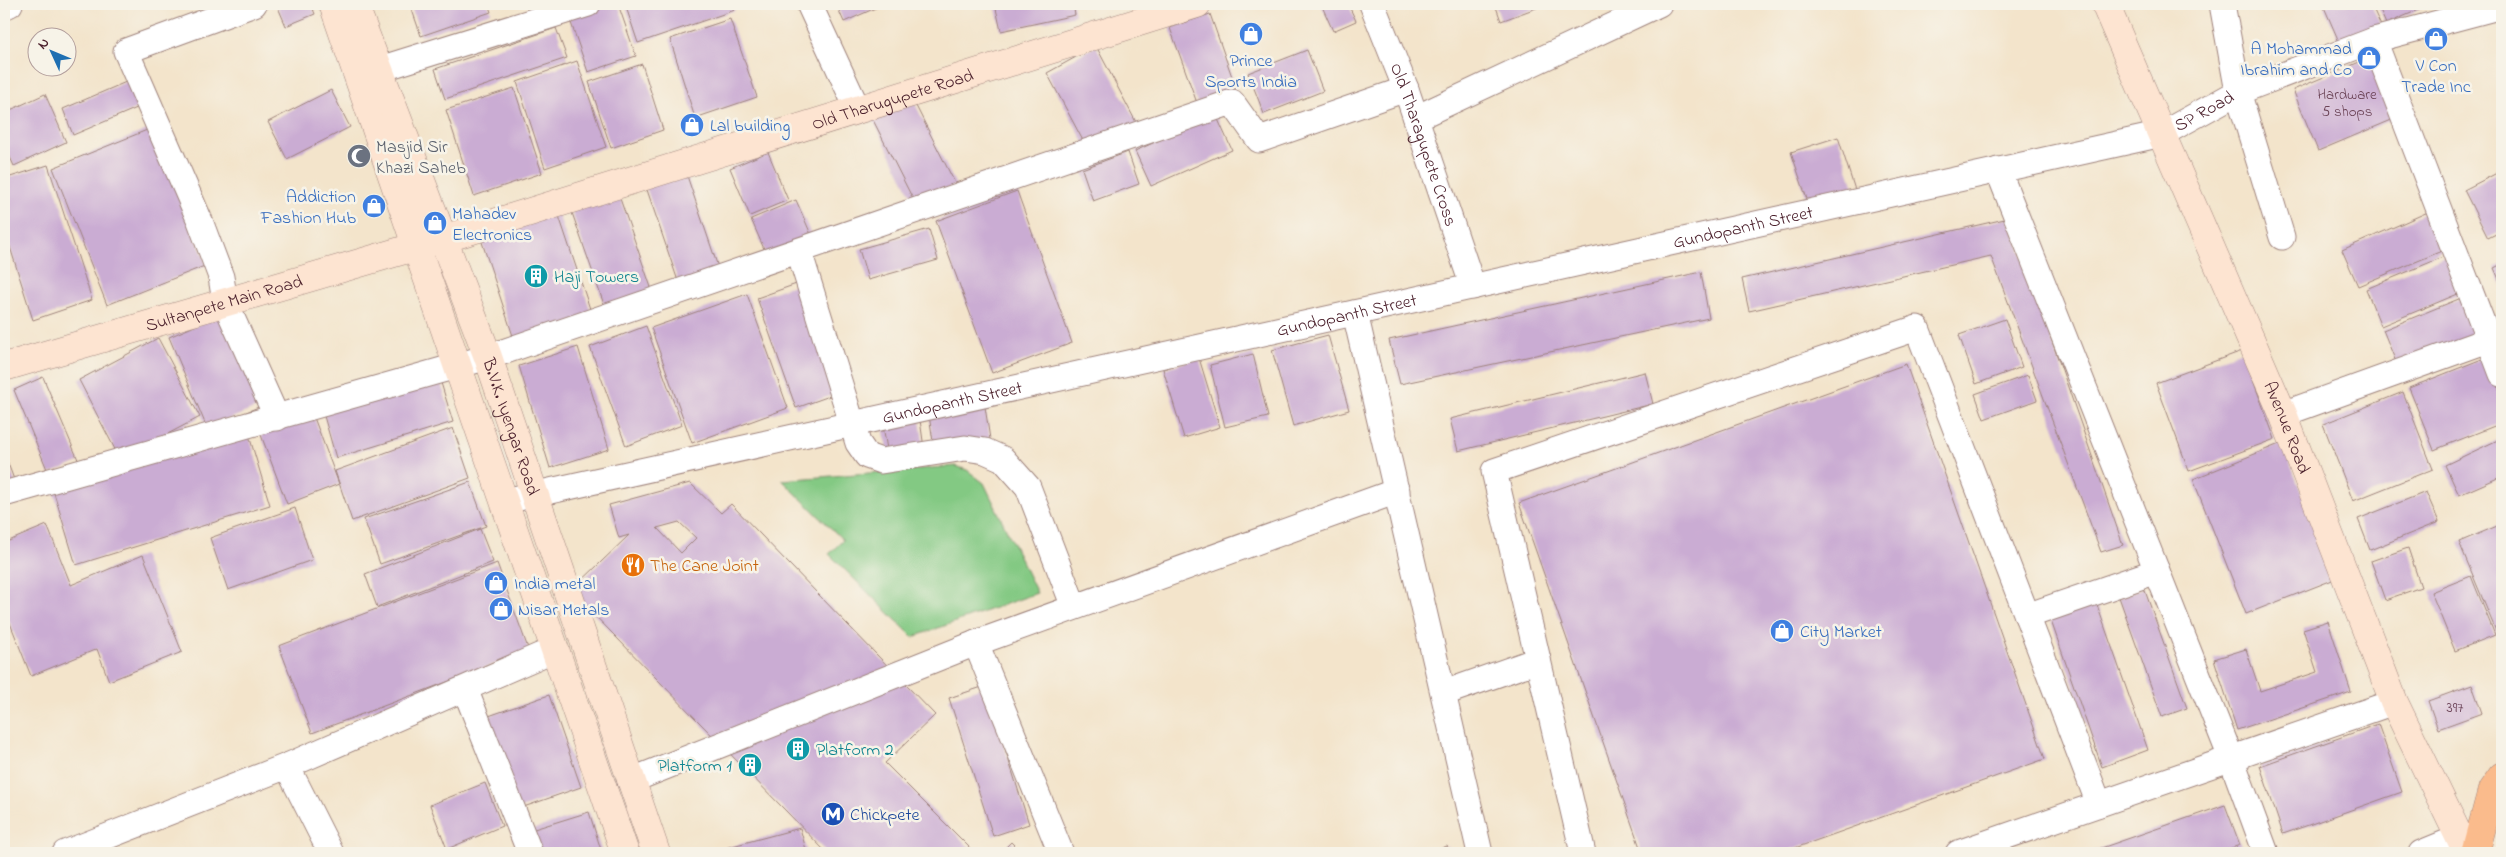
<svg xmlns="http://www.w3.org/2000/svg" width="2506" height="857" viewBox="0 0 2506 857" font-family="'Indie Flower',sans-serif">
<rect width="100%" height="100%" fill="#f7f3e8"/>
<filter id="ink" filterUnits="userSpaceOnUse"><feTurbulence type="fractalNoise" baseFrequency=".02" numOctaves="2"/><feDisplacementMap in="SourceGraphic" scale="10" xChannelSelector="R" yChannelSelector="G"/><feConvolveMatrix kernelMatrix="1 2 1 2 8 2 1 2 1" color-interpolation-filters="sRGB"/></filter>
<filter id="wash" filterUnits="userSpaceOnUse"><feTurbulence type="fractalNoise" baseFrequency=".0096" numOctaves="4" result="noise"/><feDisplacementMap in="SourceGraphic" scale="20" xChannelSelector="R" yChannelSelector="G"/><feGaussianBlur stdDeviation="1.12" result="paint"/><feColorMatrix in="noise" values="0 0 0 0 0 0 0 0 0 0 0 0 0 0 0 0 0 1.4 0 .05"/><feComposite in="paint" operator="in"/></filter>
<g filter="url(#wash)">
<rect width="100%" height="100%" fill="#f3e4cb"/>
<path fill="#83c983" stroke="#667457" d="M956 466 967 470 984 483 1037 593 913 637 829 554 843 540 782 480Z"/>
<g id="blocks">
<path fill="#caacd3" fill-rule="evenodd" d="M280 4H311L315 14 286 26 277 5Z
M410 4H488L491 12 421 36Z
M608 4H618L636 56 588 72 569 17Z
M625 4H733L735 10 638 43Z
M836 4H879L880 6 844 22Z
M995 4H1073L1075 15 1001 31Z
M1321 4H1348L1356 21 1333 31Z
M1495 4H1547L1501 21Z
M2332 4H2371L2381 26 2340 44 2324 7Z
M2377 4H2432L2386 24Z
M1210 14 1236 88 1197 103 1170 28Z
M730 19 757 97 695 118 670 39Z
M556 28 567 58 445 99 435 69Z
M1096 46 1137 124 1088 150 1047 73Z
M1307 50 1323 91 1264 114 1248 73Z
M2376 55 2401 116 2318 151 2293 90Z
M577 61 606 147 545 168 517 82Z
M642 64 663 130 611 148 589 82Z
M133 79 144 105 73 135 63 109Z
M514 88 542 173 474 196 446 110Z
M331 90 350 127 287 159 268 122Z
M45 94 66 142 14 166 4 144V113Z
M913 100 956 185 916 205 873 120Z
M1216 115 1232 150 1151 186 1135 151Z
M152 128 207 265 107 305 53 168Z
M1838 137 1855 190 1809 205 1791 152Z
M768 152 788 200 750 216 730 168Z
M1128 152 1139 184 1093 201 1082 169Z
M48 165 92 300 33 320 4 228V179Z
M684 167 719 270 679 284 644 181Z
M2497 173 2502 183V231L2488 238 2464 190Z
M617 190 654 296 607 313 570 207Z
M1017 191 1072 343 992 373 936 221Z
M796 200 813 239 768 258 751 219Z
M557 210 592 315 515 342 480 236Z
M2428 212 2444 250 2358 286 2342 250Z
M2009 218 2123 545 2101 552 1991 256 1749 311 1742 279Z
M929 229 938 260 868 280 859 249Z
M2450 254 2465 291 2381 326 2366 289Z
M2502 264V286L2494 268Z
M1701 272 1709 318 1400 384 1389 340Z
M802 282 841 392 796 408 757 298Z
M747 294 788 408 692 443 651 328Z
M2466 296 2481 333 2398 367 2383 330Z
M223 314 261 406 207 428 169 337Z
M2005 319 2022 367 1976 384 1959 335Z
M646 326 682 425 626 446 590 347Z
M1328 335 1349 410 1293 426 1272 350Z
M158 338 200 417 120 459 79 380Z
M578 347 609 449 550 468 519 366Z
M2242 351 2275 439 2189 471 2156 383Z
M1253 354 1268 417 1225 427 1210 365Z
M2487 357 2502 396V423L2434 450 2409 388Z
M1199 358 1220 427 1184 438 1163 369Z
M1906 364 2045 759 1781 853H1642L1519 503Z
M1645 372 1653 404 1458 451 1450 419Z
M438 373 453 422 336 458 322 409Z
M2028 375 2037 400 1984 419 1975 394Z
M43 377 79 462 49 474 14 390Z
M2403 392 2433 469 2353 501 2323 424Z
M985 407 990 439 934 448 929 415Z
M313 415 339 484 287 504 261 435Z
M920 420 924 448 888 455 883 426Z
M453 428 470 478 352 521 335 471Z
M248 432 270 505 76 565 54 493Z
M2502 438V482L2500 477 2459 495 2445 465Z
M2282 443 2335 579 2246 614 2193 479Z
M4 453 15 482 4 486Z
M470 482 486 526 380 564 364 519Z
M690 483 721 513 731 504 935 715 885 763 975 853H827L571 591 629 535 619 538 609 505ZM679 522 696 538 681 553 657 528Z
M2426 492 2439 522 2370 550 2358 519Z
M295 508 312 560 228 590 210 538Z
M2502 524V642L2501 643 2459 542Z
M47 525 71 585 143 555 182 652 109 681 97 649 31 676 4 608V543Z
M480 529 493 562 377 607 365 574Z
M2408 548 2421 587 2385 600 2371 561Z
M497 563 529 651 312 733 279 646Z
M2471 576 2495 635 2455 651 2431 592Z
M2144 588 2187 708 2162 717 2119 597Z
M2096 602 2148 750 2102 767 2050 618Z
M2328 621 2351 692 2237 730 2214 659 2246 649 2260 691 2317 672 2303 629Z
M2472 685 2482 713 2438 729 2428 701Z
M985 686 1029 824 993 836 949 698Z
M549 695 581 787 515 810 483 718Z
M2378 724 2402 792 2283 834 2260 766Z
M485 783 502 826 447 849 430 805Z
M2225 805 2240 845 2217 853H2087Z
M589 812 602 853H538L531 830Z
M800 828 807 853H726L725 848Z
M1011 842 1022 853H1000Z
M1447 846 1451 853H1430Z"/>
</g>
</g>
<g filter="url(#ink)">
<use href="#blocks" fill-opacity="0" stroke="#9e827b" stroke-width="1"/>
<g fill="none" stroke-linecap="round" stroke-linejoin="round">
<g stroke="#9e827b" stroke-width="27">
<g id="street">
<path d="M254 4 126 51 200 221 221 277 225 302 277 418"/>
<path d="M809 4 858 110"/>
<path id="s1" d="M1372 4 1406 89 1473 287"/>
<path d="M2222 4 2238 92 2282 237"/>
<path d="M4 7 10 4"/>
<path d="M2374 40 2502 374"/>
<path d="M380 69 588 4"/>
<path d="M1416 118 1659 4"/>
<path d="M1998 170 2231 758 2266 853"/>
<path d="M799 251 858 443 867 456 881 461 965 448 985 451 1003 459 1028 487 1074 607"/>
<path d="M1355 313 1480 853"/>
<path d="M2283 414 2502 335"/>
<path d="M4 494 488 357 1232 102 1259 140 1406 89"/>
<path id="s2" d="M505 501 2162 134 2238 92 2374 40 2502 6"/>
<path d="M2027 616 2157 571"/>
<path d="M976 643 1397 491"/>
<path d="M465 689 530 853"/>
<path d="M1444 693 1538 660"/>
<path d="M287 766 331 853"/>
<path d="M630 781 976 643 1061 853"/>
<path d="M65 853 287 766 555 649"/>
<path d="M1583 853 1494 471 1917 328 2099 804"/>
<path d="M1958 853 2394 702"/>
<path d="M2421 853 2460 837"/>
</g>
</g>
<g stroke="#9e827b" stroke-width="29">
<g id="secondary">
<path d="M333 4 625 853"/>
<path id="s3" d="M354 4 488 357 656 853"/>
<path id="s4" d="M2105 4 2283 414 2394 702 2467 853"/>
<path id="s5" d="M4 367 459 234 1197 4"/>
</g>
</g>
<g stroke="#9e827b" stroke-width="29">
<path id="primary" d="M2475 853 2492 790 2502 776"/>
</g>
<use href="#street" stroke="#fff" stroke-width="25"/>
<use href="#secondary" stroke="#fde4d1" stroke-width="28"/>
<use href="#primary" stroke="#fabb8c" stroke-width="28"/>
</g>
</g>
<defs>
<g id="shop-disc" transform="scale(1.25)"><circle r="9.5" fill="#3f7fe0" stroke="#f7f3e8"/><path d="M-5-2.5h2.3a2.7 3.5 0 0 1 5.4 0H5L5.5 6h-11ZM-1.5-2.5h3a1.5 2.3 0 0 0-3 0Z" fill="#fff"/></g>
<g id="mosque-disc" transform="scale(1.25)"><circle r="9.5" fill="#6b7280" stroke="#f7f3e8"/><path d="M3.5-4.9A6 6 0 1 0 3.5 4.9A5 5 0 1 1 3.5-4.9Z" fill="#fff"/></g>
<g id="building-disc" transform="scale(1.25)"><circle r="9.5" fill="#0f9aa8" stroke="#f7f3e8"/><path d="M-4-6H4V6H1V3H-1V6H-4ZM-2.5-4.3h1.7v1.8h-1.7ZM.8-4.3h1.7v1.8H.8ZM-2.5-1h1.7V.8h-1.7ZM.8-1h1.7V.8H.8Z" fill="#fff"/></g>
<g id="restaurant-disc" transform="scale(1.25)"><circle r="9.5" fill="#e8710a" stroke="#f7f3e8"/><path d="M-5-6h1v4h1v-4h1v4h1v-4h1v5L-1.5 .5V6h-2V.5L-5-1ZM5-6V6H3V1.5H1.5Q1.5-4 5-6Z" fill="#fff"/></g>
<g id="metro-disc" transform="scale(1.25)"><circle r="9.5" fill="#1a4fb4" stroke="#f7f3e8"/><path d="M-5.5 5V-5H-3L0 0L3-5H5.5V5H3V-.5L0 4L-3-.5V5Z" fill="#fff"/></g>
</defs>
<g fill-rule="evenodd">
<use href="#shop-disc" x="1251" y="34"/>
<use href="#shop-disc" x="2436" y="39"/>
<use href="#shop-disc" x="2369" y="58"/>
<use href="#shop-disc" x="692" y="125"/>
<use href="#mosque-disc" x="359" y="156"/>
<use href="#shop-disc" x="374" y="206"/>
<use href="#shop-disc" x="435" y="223"/>
<use href="#building-disc" x="536" y="276"/>
<use href="#restaurant-disc" x="633" y="565"/>
<use href="#shop-disc" x="496" y="583"/>
<use href="#shop-disc" x="501" y="609"/>
<use href="#shop-disc" x="1782" y="631"/>
<use href="#building-disc" x="798" y="749"/>
<use href="#building-disc" x="750" y="765"/>
<use href="#metro-disc" x="833" y="814"/>
</g>
<g text-anchor="middle" stroke-width="5" stroke-linejoin="round" paint-order="stroke">
<g font-size="15" fill="#6a4255">
<text x="2347" y="99">Hardware<tspan x="2347" dy="17">5 shops</tspan></text>
<text x="2455" y="712">397</text>
</g>
<g font-size="18" fill="#366cbe" stroke="#f7f3e8" text-anchor="start">
<text x="2352" y="54" text-anchor="end">A Mohammad<tspan x="2352" dy="21">Ibrahim and Co</tspan></text>
<text x="1251" y="66" text-anchor="middle">Prince<tspan x="1251" dy="21">Sports India</tspan></text>
<text x="2436" y="71" text-anchor="middle">V Con<tspan x="2436" dy="21">Trade Inc</tspan></text>
<text x="710" y="131">Lal building</text>
<text x="356" y="202" text-anchor="end">Addiction<tspan x="356" dy="21">Fashion Hub</tspan></text>
<text x="452" y="219">Mahadev<tspan x="452" dy="21">Electronics</tspan></text>
<text x="514" y="589">India metal</text>
<text x="518" y="615">Nisar Metals</text>
<text x="1800" y="637">City Market</text>
</g>
<g font-size="18" fill="#4a1f2b" stroke="#f7f3e8">
<text dy="6" stroke="none"><textPath href="#s5" startOffset="928">Old Tharugupete Road</textPath></text>
<text dy="6" stroke="none"><textPath href="#s2" startOffset="1745">SP Road</textPath></text>
<text dy="6" stroke="none"><textPath href="#s1" startOffset="150">Old Tharagupete Cross</textPath></text>
<text dy="6" stroke="none"><textPath href="#s2" startOffset="1268">Gundopanth Street</textPath></text>
<text dy="6" stroke="none"><textPath href="#s5" startOffset="229">Sultanpete Main Road</textPath></text>
<text dy="6" stroke="none"><textPath href="#s2" startOffset="862">Gundopanth Street</textPath></text>
<text dy="6" stroke="none"><textPath href="#s2" startOffset="458">Gundopanth Street</textPath></text>
<text dy="6" stroke="none"><textPath href="#s3" startOffset="451">B.V.K. Iyengar Road</textPath></text>
<text dy="6" stroke="none"><textPath href="#s4" startOffset="461">Avenue Road</textPath></text>
</g>
<g font-size="18" fill="#5b616d" stroke="#f7f3e8" text-anchor="start">
<text x="376" y="152">Masjid Sir<tspan x="376" dy="21">Khazi Saheb</tspan></text>
</g>
<g font-size="18" fill="#0d838f" stroke="#f7f3e8" text-anchor="start">
<text x="554" y="282">Haji Towers</text>
<text x="816" y="755">Platform 2</text>
<text x="732" y="771" text-anchor="end">Platform 1</text>
</g>
<g font-size="18" fill="#c56008" stroke="#f7f3e8" text-anchor="start">
<text x="650" y="571">The Cane Joint</text>
</g>
<g font-size="18" fill="#164399" stroke="#f7f3e8" text-anchor="start">
<text x="850" y="820">Chickpete</text>
</g>
</g>
<rect width="2506" height="857" fill="none" stroke="#f7f3e8" stroke-width="20"/>
<g transform="translate(52 52) rotate(314)"><circle r="24" fill="#f7f3e8" stroke="#b29e9c"/>
<path d="M0-4L9 19L0 12L-9 19Z" fill="#1f6fb2"/>
<text y="-8" font-size="14" font-weight="bold" text-anchor="middle" fill="#4a1f2b">N</text>
</g>
</svg>
